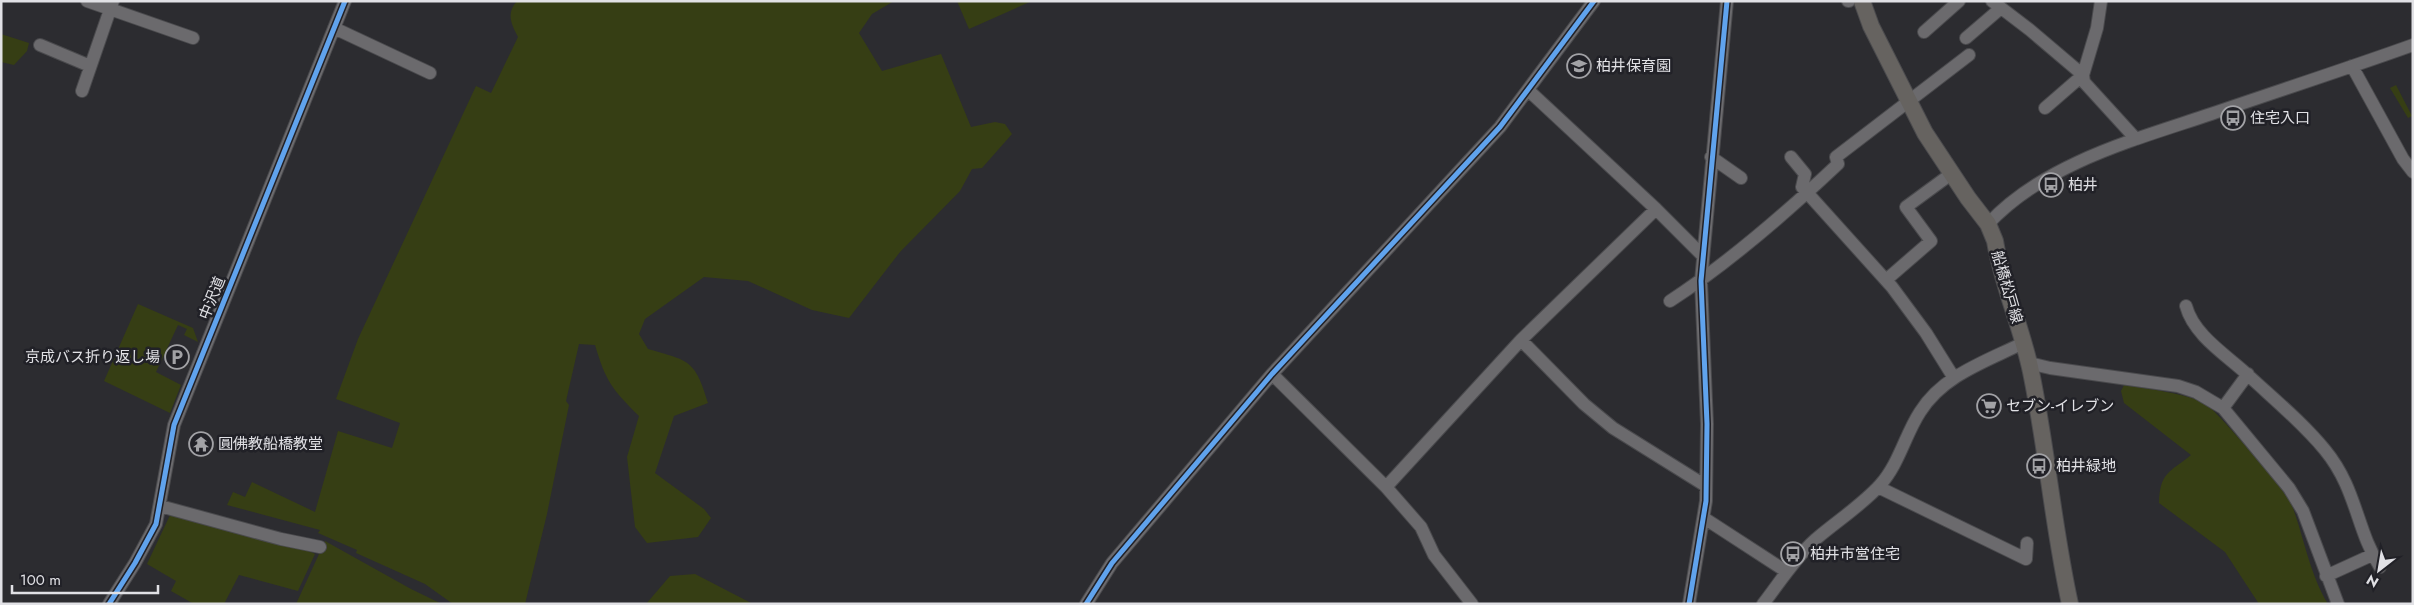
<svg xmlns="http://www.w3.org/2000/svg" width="2414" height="605" viewBox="0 0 2414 605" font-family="Jost,'Noto Sans JP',sans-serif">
<rect width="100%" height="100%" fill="#2c2c30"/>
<path fill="#363e14" d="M517 1H894L872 14 859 33 882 71 941 54 971 127 995 122 1005 124 1012 134 982 168 972 169 960 191 900 252 849 318 812 310 748 281 704 277 645 319 639 334 648 349C689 361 695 359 708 403L674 416 655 473 704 509 711 518 698 537 647 543 635 527 627 457 639 416C612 389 606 382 595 345L579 344 566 401 569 405 547 514 525 604H453L425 584 356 553 357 550 318 533 320 530 227 505 233 492 245 497 252 482 315 512 338 431 392 448 400 423 336 399 358 339 476 86 491 93 518 37C511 24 506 13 517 1Z
M957 1H1032L969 29Z
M1 34 29 43 27 51 14 65 1 62Z
M2396 85 2412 116 2408 118 2390 88Z
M138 304 193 328 198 342 184 335 187 329 178 325 156 372 181 385 170 413 104 381Z
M2124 385C2147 389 2186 393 2206 404 2216 410 2287 493 2291 503 2304 536 2309 573 2328 604H2259L2225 552 2159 503C2160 472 2169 473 2191 455L2124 403 2121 391Z
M171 513 307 550 315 554 298 591 239 575 224 604H194L171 591 176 581 147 564Z
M325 541 411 589 442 604H296Z
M695 574 753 604H646L670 576Z"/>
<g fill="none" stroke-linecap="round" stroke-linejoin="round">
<g stroke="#4a4a4d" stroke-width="14">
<path id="minor" d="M87 1 193 38
M1848 1H1849
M1992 1 2030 30 2083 75 2045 108
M2101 1 2097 28 2083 75 2084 82 2136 139
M334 28 430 73
M1924 32 1959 1
M1966 38 2001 8
M40 45 90 66
M2352 66 2403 159 2413 172
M1528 90 1656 209 1703 256
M82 91 113 1
M1711 157 1741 178
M1791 157 1805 174 1802 187 1892 287 1926 333 1954 378
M1656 209 1521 340 1584 404 1613 428 1706 486
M1988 224C2045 163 2134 140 2211 114 2278 91 2346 69 2413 45
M1886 280 1931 241 1906 207 1951 174
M1670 301C1730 262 1786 213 1838 164L1836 157 1969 55
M2186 306C2194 336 2228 356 2249 376 2275 400 2303 423 2325 450 2357 489 2356 529 2380 567
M2029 363 2050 368 2178 386 2196 392 2223 408 2289 488 2303 511 2338 604
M1272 374 1386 487 1421 527 1434 555 1472 604
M2223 408 2248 374
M1386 487 1521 340
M1878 487 2026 559 2027 543
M160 506 281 539 320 547
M1704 518 1787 572
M2326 576 2372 555
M109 604 135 563 156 524 174 425 345 1
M1086 604 1112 563 1272 374 1500 127 1594 1
M1689 604 1706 501 1707 424 1701 281 1727 1
M1763 604C1780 582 1795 558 1816 539 1837 521 1862 505 1880 485 1899 464 1905 435 1920 412 1943 375 1987 361 2023 343"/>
</g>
<g stroke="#4a4a4d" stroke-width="18">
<path id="major" d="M1862 1 1871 26 1925 133 1968 198 1988 224 1995 241C2002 285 2022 328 2031 372 2047 449 2053 527 2070 604"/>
</g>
<use href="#minor" stroke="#6b6a6d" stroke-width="12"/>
<use href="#major" stroke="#666360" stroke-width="16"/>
<g stroke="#212127" stroke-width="8">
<path id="cycleway" d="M109 604 135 563 156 524 174 425 345 1
M1086 604 1112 563 1272 374 1500 127 1594 1
M1689 604 1706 501 1707 424 1701 281 1727 1"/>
</g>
<use href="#cycleway" stroke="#60a3ed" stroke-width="5"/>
</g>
<defs>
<g id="school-ring" transform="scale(1.25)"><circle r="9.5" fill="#212127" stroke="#a2a2a6" stroke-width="1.5"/><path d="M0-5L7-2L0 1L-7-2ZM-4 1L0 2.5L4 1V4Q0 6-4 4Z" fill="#a2a2a6"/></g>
<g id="bus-ring" transform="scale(1.25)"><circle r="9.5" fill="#212127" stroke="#a2a2a6" stroke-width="1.5"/><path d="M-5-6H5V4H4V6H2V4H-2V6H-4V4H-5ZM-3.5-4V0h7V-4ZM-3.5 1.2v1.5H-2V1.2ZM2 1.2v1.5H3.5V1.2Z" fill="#a2a2a6"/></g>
<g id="parking-ring" transform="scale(1.25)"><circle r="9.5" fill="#212127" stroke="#a2a2a6" stroke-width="1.5"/><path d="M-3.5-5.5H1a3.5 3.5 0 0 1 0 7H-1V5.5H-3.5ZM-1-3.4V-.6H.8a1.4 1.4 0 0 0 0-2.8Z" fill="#a2a2a6"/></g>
<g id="supermarket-ring" transform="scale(1.25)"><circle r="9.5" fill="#212127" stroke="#a2a2a6" stroke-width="1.5"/><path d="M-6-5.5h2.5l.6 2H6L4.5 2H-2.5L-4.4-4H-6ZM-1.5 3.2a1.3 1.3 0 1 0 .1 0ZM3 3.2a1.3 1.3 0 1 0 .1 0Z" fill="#a2a2a6"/></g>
<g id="temple-ring" transform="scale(1.25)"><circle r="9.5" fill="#212127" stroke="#a2a2a6" stroke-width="1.5"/><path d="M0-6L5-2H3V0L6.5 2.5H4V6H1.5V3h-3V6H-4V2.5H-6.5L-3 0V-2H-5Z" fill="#a2a2a6"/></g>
</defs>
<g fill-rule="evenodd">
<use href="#school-ring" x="1579" y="66"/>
<use href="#bus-ring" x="2233" y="118"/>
<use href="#bus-ring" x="2051" y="185"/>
<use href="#parking-ring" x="177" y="357"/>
<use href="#supermarket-ring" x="1989" y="406"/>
<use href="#temple-ring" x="201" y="444"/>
<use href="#bus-ring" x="2039" y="466"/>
<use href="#bus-ring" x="1793" y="554"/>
</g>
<g text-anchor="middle" stroke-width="5" stroke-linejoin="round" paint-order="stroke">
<g font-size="15" fill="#e1e1e5" stroke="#212127" text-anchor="start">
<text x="1596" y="71">柏井保育園</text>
<text x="2250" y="123">住宅入口</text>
<text x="2068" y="190">柏井</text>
<text x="160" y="362" text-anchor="end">京成バス折り返し場</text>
<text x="2006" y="411">セブン-イレブン</text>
<text x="218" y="449">圓佛教船橋教堂</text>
<text x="2056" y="471">柏井緑地</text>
<text x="1810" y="559">柏井市営住宅</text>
</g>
<g font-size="15" fill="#e1e1e5" stroke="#212127">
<text transform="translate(2007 287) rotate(74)" y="5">船橋松戸線</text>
<text transform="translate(212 298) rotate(-68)" y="5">中沢道</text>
</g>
</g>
<rect width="2414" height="605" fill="none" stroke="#e1e1e5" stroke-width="5"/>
<g transform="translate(2379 570) rotate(211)" stroke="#212127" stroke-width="4" paint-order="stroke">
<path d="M0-4L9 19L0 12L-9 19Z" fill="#e1e1e5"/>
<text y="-8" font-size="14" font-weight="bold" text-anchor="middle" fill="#e1e1e5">N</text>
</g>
<path d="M12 585v8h146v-8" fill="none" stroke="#e1e1e5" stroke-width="2.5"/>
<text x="20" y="585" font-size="15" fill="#e1e1e5" stroke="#212127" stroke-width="4" paint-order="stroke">100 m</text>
</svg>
